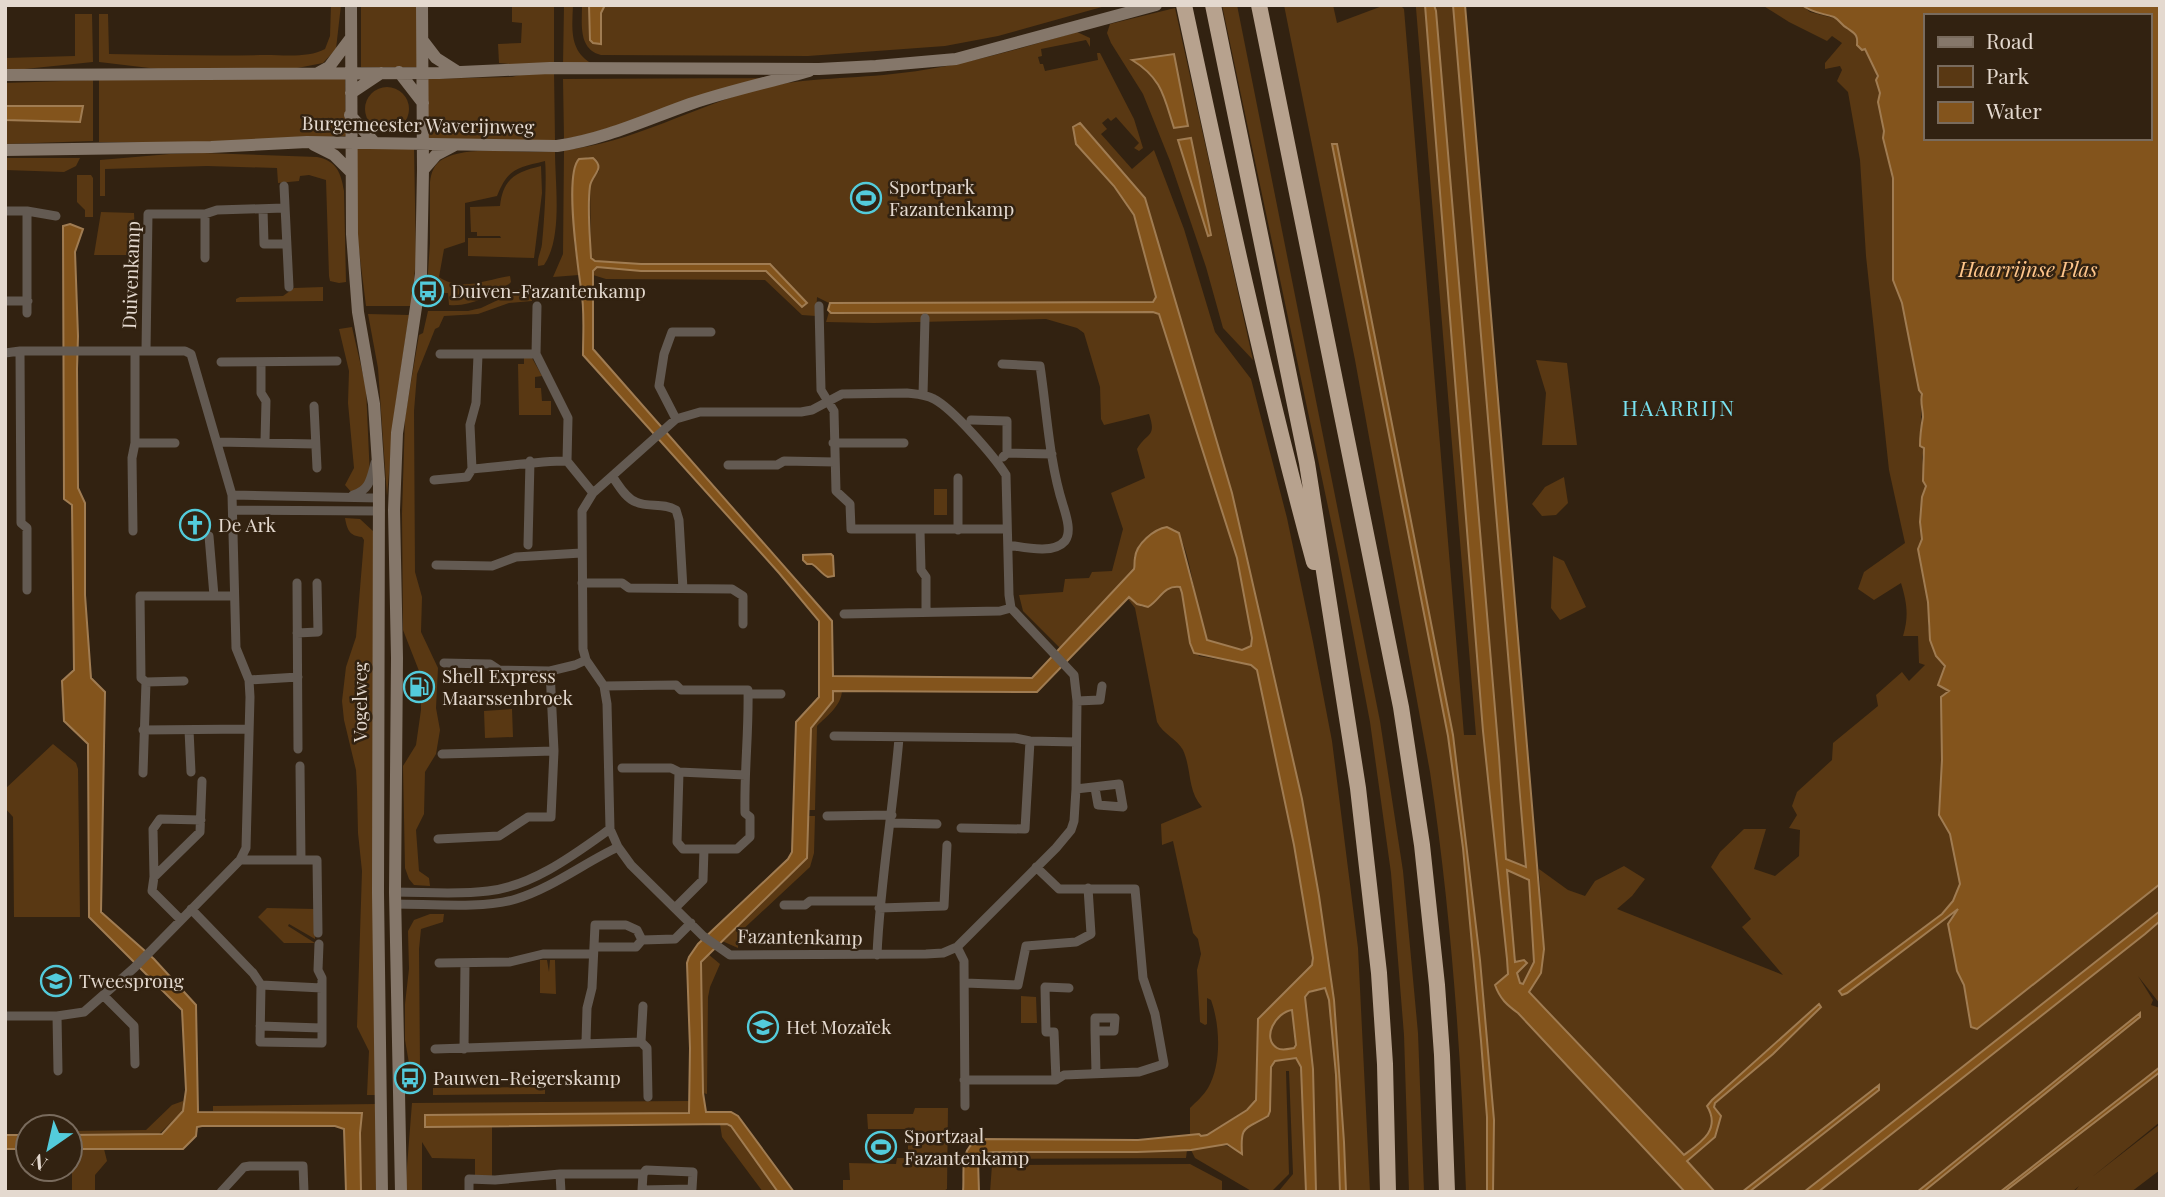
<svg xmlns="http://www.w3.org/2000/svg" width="2165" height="1197" viewBox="0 0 2165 1197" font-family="'Playfair Display',serif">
<rect width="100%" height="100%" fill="#322211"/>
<path fill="#593813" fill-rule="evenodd" d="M331 5H341L336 49 323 63 287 70 158 69 99 62V14H108L109 54C161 55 214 56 266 55 284 55 309 58 325 49L330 36Z
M361 5H417V67H361Z
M512 5H554V65L529 66 499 63 498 44 521 43 522 23 512 22Z
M564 5H573C572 30 569 52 594 65H563Z
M582 5H589V33L592 5H1109L998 36 945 46 808 56 601 55C578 49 582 24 582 5Z
M1222 5H1237L1380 721 1403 871 1418 1033 1424 1192H1409L1404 1035 1391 873 1370 722 1338 554Z
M1284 5H1333L1337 23 1385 5H1400L1404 9 1464 735H1476L1416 8V5H1425L1483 731 1509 974 1495 986 1507 1005 1518 1013 1685 1192H1493L1494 1120 1480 960 1453 735 1337 145H1332L1448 736 1463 848 1481 1041 1487 1117V1192H1466C1461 1051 1451 912 1430 772L1355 360Z
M1434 5H1453L1526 867 1506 859 1499 756Z
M1762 5H1802L1810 12 1837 19 1846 28 1855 32 1875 68 1880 93 1878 102 1884 131 1883 138 1893 178V280L1902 303 1919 390 1922 394 1920 446 1924 448 1922 458 1926 486 1922 497 1920 522 1922 539 1918 549 1928 602V626L1936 656 1945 666 1942 676 1950 691 1941 697 1942 760 1939 815 1950 834 1960 884 1953 901 1942 914 1839 991 1842 995 1960 907 1957 971 1964 985 1971 1027 1977 1029 2160 884V911L1804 1192H1749L1878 1090 1879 1086 1742 1192H1715L1686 1160 1715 1137V1103L1773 1054 1821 1007 1819 1005 1712 1100C1711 1108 1713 1117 1712 1124 1710 1139 1695 1147 1684 1155L1529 992 1541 973 1544 949 1539 869 1568 890 1585 896 1595 881 1624 866 1645 879 1632 896 1617 909 1783 975 1742 927 1751 919 1711 867 1720 852 1744 829H1766L1754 869 1775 876 1799 856 1800 830 1789 828 1797 815 1792 806 1797 792 1832 760 1833 743 1878 706 1876 695 1902 672 1909 681 1925 665 1919 663 1918 636H1903C1909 616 1907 603 1901 583L1874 600 1858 589 1864 572 1905 543 1889 470 1866 256 1860 160 1848 92 1837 81 1842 70 1840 66 1825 69V63L1842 43 1832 36 1827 41 1789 22Z
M1175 8 1253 360 1223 328 1206 267 1170 161 1143 94 1111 43 1107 33 1110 24ZM1174 54V128C1164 96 1163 81 1134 61Z
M75 14H92L93 62 5 71V58L75 56Z
M1077 32 1090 38V47L1086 40 1041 49 1042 56 1038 57 1040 64H1043L1045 71 1098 60 1097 53H1100L1134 119 1143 148 1139 151 1134 148 1139 143 1116 117 1111 121 1108 118 1102 123 1107 129 1101 134 1132 169 1154 150 1184 229 1215 332 1251 379 1287 518 1313 642 1332 741 1358 948 1370 1192H1346L1344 1142 1334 1000 1319 896 1302 799 1232 493 1145 198 1080 123 1114 186 1134 215 1156 297 1153 302 829 303 817 297 816 316 802 315 765 280 606 279 593 275V271L597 267 641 271H766L802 307 770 264H641L595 261 591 258 590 183 599 171 597 160 588 157 574 167V242L579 275 553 277 563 254 564 150C630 144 697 105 762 88 807 77 855 79 901 73 961 66 1019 49 1077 32Z
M554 71 555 140H428V79L512 77 531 72Z
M345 78 346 136 205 142H99V80Z
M770 78 589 134 564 139 563 79Z
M93 80V141L5 144V120L79 122 82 106H5V83Z
M365 109a22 22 0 1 1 44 0a22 22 0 1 1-44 0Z
M355 146H414L416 260 411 306H366L357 234Z
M555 151C555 185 563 237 544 265L538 266C537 258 541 252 542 244 544 225 547 180 545 161 517 168 508 168 497 196L465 203V242L444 249 439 277C461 292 485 280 510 276L511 282 509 284C489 295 472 307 449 305L448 293H431L427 286 430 243V182C431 173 434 164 443 159 471 144 523 155 555 151Z
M203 153 317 157C337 161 341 173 344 191L346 282 339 283 330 281 329 276 326 180 309 175 300 176 299 181 278 183 277 168 207 166 105 169V196H100V160L170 154Z
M5 158H80L76 166 64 172 5 170Z
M541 166 542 193 534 258 468 256V238H501L500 236H477V232H471L470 207 500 206C503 178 516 172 541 166Z
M77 175H91L93 178V217H85V210L77 202Z
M101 212 134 213 136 255H94Z
M323 287V301L236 302V299L240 297 283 296 294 288Z
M525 287 533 289 532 301 509 303 478 314 444 316 439 327 435 329 417 374 414 411 415 572 422 597 421 632 438 668 436 708 440 730 436 754 425 772 424 814 416 830 419 871 429 878 430 886 414 885 409 879 405 868 403 766 416 745 421 710V676L403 630 402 514 405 417 419 335 423 333 428 311H468L481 308Z
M829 312H1153L1159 314 1237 558 1252 639 1251 646 1242 650 1207 640C1194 614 1193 547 1174 529 1145 536 1138 539 1135 569L1061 649 1023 611 1019 595 1063 592 1065 579 1089 578 1092 572 1112 571 1123 529 1111 493 1145 478 1137 449C1147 432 1157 438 1149 414L1104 425 1101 419 1100 387 1084 333 1077 328 1046 319 874 323 826 322Z
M368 314 409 315 394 416 387 496 378 368Z
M352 327 366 388 370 478 364 487 352 493 345 485 354 468 348 403 349 371 339 329Z
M524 358H532L542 376 535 377V388H541L542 401H551V415H519L518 364H524Z
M1536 360 1567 363 1577 445H1542L1546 393Z
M1564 477 1568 503 1556 515 1542 516 1532 504 1545 487Z
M934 489H947V515H934Z
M345 518 360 519 374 532 377 1095H367L369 1051 357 1027 362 871 358 833 357 789 356 770 344 720 342 701 346 667 356 637 364 540 362 537C349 536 347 529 345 518Z
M1553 556 1564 561 1586 607 1560 620 1551 608Z
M1176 586 1180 587 1182 593 1190 643 1199 656 1251 665 1257 670 1294 845 1313 959 1312 965 1258 1019 1255 1104 1207 1135 1200 1136 1199 1134 1190 1135V1108C1196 1102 1204 1095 1208 1088 1222 1064 1220 1025 1211 1000L1207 998V1024L1205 1025 1200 1022 1197 970 1201 954 1198 939 1193 933 1173 841 1162 845 1161 824 1202 807C1187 790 1192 770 1183 750 1177 739 1163 734 1157 722L1135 608 1128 599 1130 597 1142 607 1152 605 1163 590Z
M833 691H842C841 706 827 716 817 726L815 810H808L811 728 833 701Z
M512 709 513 737 485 738 484 711Z
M53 744 76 763 78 769 80 917H14L13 817 5 808V789Z
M808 816H815L814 853 810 867 738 934V948L722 941 807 858Z
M1507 870 1529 879 1534 962 1523 984 1520 983 1515 963Z
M267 908 315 909V939L289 924 288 926 315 943H284L258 917Z
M430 914H444L443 922 421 929 419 949 420 1068 410 1069 405 1040V1004L409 969 408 931 414 920Z
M2160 921V1004L2138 976 2153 1000 2151 1005 2160 1008V1067L2000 1192H1923L2139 1014 1917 1192H1818Z
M708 954 720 964 710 987 708 997 707 1094 703 1093 701 962Z
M540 960H547L549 972 550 960H555L556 994 540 993Z
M1326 988 1329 1000 1336 1075 1340 1192H1316L1313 1069 1305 999 1306 994Z
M1021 996 1036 997 1037 1023H1021Z
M1292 1009 1296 1045 1294 1048C1289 1049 1282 1051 1277 1048 1260 1038 1276 1012 1292 1009Z
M1296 1058 1301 1067 1306 1192H1278L1293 1174 1289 1071H1286L1289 1174 1271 1192H1253L1195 1158 1191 1150C1215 1145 1220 1140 1241 1153 1240 1114 1255 1134 1270 1112L1271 1067 1275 1061Z
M2160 1072V1122L2092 1177 2160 1124V1170L2131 1192H2074L2079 1186 2072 1192H2004Z
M545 1087V1094L433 1095V1088Z
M183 1101V1111L158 1135H70V1131L146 1130 172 1105Z
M689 1101V1113L426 1115V1127L492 1126V1176L475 1177V1159L432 1158 422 1142V1192H405L412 1103Z
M377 1104 376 1192H361L360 1133 362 1113 213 1111V1106Z
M915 1108H948L947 1189 942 1192H843V1180H850L849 1163 896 1164 897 1158H908V1129H868L867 1114H913Z
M720 1124 731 1126 778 1192H763L722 1137Z
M70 1149H104L107 1161 95 1175V1192H72V1172H42V1169H70Z
M1187 1150 1186 1158 978 1159 981 1154 993 1152Z
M1190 1164 1222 1181V1192H990L992 1165Z"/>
<path fill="#83541c" stroke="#a07c52" stroke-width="2" fill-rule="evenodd" d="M589 5H605L601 13V44L593 43 590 40Z
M1425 5H1434L1436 11 1499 756 1506 859 1526 867 1453 5H1465L1544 949 1541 973 1529 992 1684 1155C1702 1142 1721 1129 1707 1106L1712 1100 1819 1004 1821 1007 1773 1054 1715 1103 1714 1107 1721 1116 1715 1137 1687 1161 1715 1192H1685L1518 1013C1507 1005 1500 999 1495 985L1508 974 1507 959 1483 731ZM1507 870 1529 880 1534 962 1523 984 1520 983 1517 973 1527 963 1524 960 1515 962Z
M1802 5H2160V884L1977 1029 1971 1027 1964 985 1957 971 1948 924 1958 909 1847 993 1842 995 1839 991 1942 914 1953 901 1960 884 1950 834 1939 815 1942 760 1941 697 1949 691 1938 685 1945 666 1936 656 1930 640 1928 602 1918 549 1922 539 1920 522 1922 497 1926 486 1923 481 1924 448 1920 446C1920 434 1921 428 1923 417 1923 409 1920 402 1922 394L1919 390 1902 303 1893 280V178L1883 138 1884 131 1878 102 1880 93 1876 80 1878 76 1865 49 1862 50 1857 45C1858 34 1855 34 1847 28 1841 25 1840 20 1834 17 1822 13 1812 13 1802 5ZM1925 16H2149V138H1925Z
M1174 54 1188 126 1174 128C1164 97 1162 78 1132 60Z
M5 106H83L80 122 5 120Z
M1080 123 1145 198 1232 493 1302 799 1319 896 1334 1000 1344 1142 1346 1192H1340L1336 1075 1329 1000 1325 988 1309 992 1305 997 1313 1069 1316 1192H1306L1301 1067 1296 1058 1275 1061 1271 1067 1270 1111 1268 1116C1245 1130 1240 1124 1242 1154L1227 1144 1191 1150 1137 1152H993L981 1154 978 1159 979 1192H963C965 1172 958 1150 979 1139L1138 1140 1199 1134 1201 1136 1207 1135 1247 1110 1256 1100 1258 1019 1312 965 1313 958 1294 845 1257 670 1251 665 1194 653 1190 643 1182 593 1180 587C1163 585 1161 599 1148 607L1137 604 1129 597 1037 692 833 691V701L811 728 807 858 701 962 703 1093 706 1112H731L738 1116 794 1192H778L731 1126 727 1124 425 1127V1115L689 1113 690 1048 687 963 689 957 698 944 788 859 792 852 796 722 819 697V621L779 573 583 355C583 333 585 310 581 289 578 266 564 174 579 159L593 158C606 169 592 174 590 186 587 208 590 235 591 258L595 261 641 264H770L807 303 802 307 766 271H641L597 267 593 271V349L832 621 833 676 1032 678 1134 569C1135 566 1134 562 1135 558 1136 544 1154 529 1167 527L1179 533 1207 640 1242 650 1251 646 1252 638 1237 558 1159 314 1153 312 831 313 828 310 830 303 1153 302 1156 297 1134 215 1114 186 1076 144 1073 127ZM1292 1010 1296 1045 1294 1048C1288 1049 1282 1051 1277 1048 1261 1038 1276 1012 1292 1010Z
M1191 138 1211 235 1208 236 1178 140Z
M1332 144H1337L1453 735 1480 960 1494 1120 1493 1192H1487V1117L1481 1041 1463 848 1448 736Z
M70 224 83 229 75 252 78 336 77 369 78 488 85 503V595L91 678 105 692 101 912 154 959 196 1005 198 1112 362 1113 360 1133 361 1192H346L344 1129 335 1126H202L197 1127 196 1136 183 1149H70V1135L162 1134 183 1111 186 1090 182 1010 89 917 88 744 64 721 62 681 74 670 72 505 64 499 63 226Z
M831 554 833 556 834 576 828 577C821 574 819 568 812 564H807L803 560V555Z
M2160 911V921L2145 934 1818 1192H1804Z
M2140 1013V1017L1923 1192H1917Z
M2160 1067V1072L2004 1192H2000Z
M1879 1085V1090L1749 1192H1742Z
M5 1135H28V1149H5Z"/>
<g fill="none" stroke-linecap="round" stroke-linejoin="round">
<path stroke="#635a52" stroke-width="9" d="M284 186 289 287
M263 209 264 244H285
M5 211H27V313
M27 211 56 216
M205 258V214
M5 301H28
M537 306 536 354 568 418 567 461
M819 306 821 390 834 411 836 491 850 504 851 529H1007
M20 351 21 523 27 528V590
M146 351 148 214H205L217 210 284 208
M5 353 20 351H185L191 354 232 495 236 648 249 680 250 697 246 848 240 860 134 968 84 1012 57 1016H5
M440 354H536
M221 362 337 361
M261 362V393L266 401 265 441
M1002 364 1040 366C1047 412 1049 461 1063 505 1066 515 1072 532 1065 541 1053 555 1023 547 1008 545
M907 393C916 394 925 394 934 399 953 409 994 456 1006 475L1009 595 1011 608 1074 675 1077 701 1076 789 1074 821 1071 830 1056 848 957 947 943 953 926 954 730 955 703 936 631 865 618 847 610 829 607 704 604 686 586 660 583 649 582 511 593 493 676 419 700 412H801L812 410 842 394Z
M923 395 925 318
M314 406 317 468
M676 419 659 386 664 354 672 332H711
M971 420 1007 421V453
M217 442 315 444
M135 443H175
M833 443H904
M1003 457 1007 453 1052 454
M728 465H777L784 461 835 462
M472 469C504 467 535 461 567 461L593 493
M612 476C618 484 625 498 636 502 649 508 663 502 676 510L679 520 683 589
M958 478V530
M434 480 467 477 472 469 470 425 476 403 478 355
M232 495 380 498
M353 495C370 490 371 478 375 463
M234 510 380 511
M920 530 921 570 926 577V612
M133 531 132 458 135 443V351
M209 536 214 596
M528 545 530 461
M436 565 492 566 516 557 581 553
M297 583 298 749
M582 583H622L629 588 732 589 743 596V624
M844 614 1000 611 1011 608
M297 633 318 632 317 583
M444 663 490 664 499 670 550 671 575 665 586 660
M249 680 298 677
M146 682 184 681
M604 686 676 685 681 690H748C749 732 744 771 745 813L750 817V837L737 849H683L677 842 679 772
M748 694H781
M1077 701 1100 700 1102 686
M143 730 249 729
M189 730 191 772
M834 736 1015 738 1030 741 1076 742
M442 754 554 751
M300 766 301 860
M622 768H671L679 772 745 775
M143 773 146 682 141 678 140 596H233
M1076 789 1119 784 1123 807 1098 805 1095 788
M827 816 892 815
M891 823 937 824
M961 828 1025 829 1030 741
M438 839 499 836 528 817H551L554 751 550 671
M240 860H317L318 933
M154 877 200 832 202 781
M395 892C425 892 458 895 488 891 533 886 575 854 610 829
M395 904C430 904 484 909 516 899 552 888 584 863 618 847
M784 905H805L810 901H880
M676 907 703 880 704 849
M879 908 944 906 947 845
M191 909 253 973 261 985 260 1042 322 1043V978L318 970 319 944
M181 920 152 891 154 877 153 829 160 819 201 820
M594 947H636L642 940 675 939 691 923
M957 947 964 961 965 1106
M877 955C880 882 893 811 899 738
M439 963 510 962 543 954H593
M965 983 1018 985 1026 946 1076 942 1091 934 1088 888
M261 985 322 988
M104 996 134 1026 135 1064
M643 1006 641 1042 647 1048 648 1097
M57 1016 58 1071
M260 1026 321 1028
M1095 1031V1018H1115L1114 1031H1095L1096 1073
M586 1042 587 1008 592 988 595 925H626L637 930 642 940
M435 1049 641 1042
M464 1049 465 963
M964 1080H1056L1064 1075 1139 1072 1164 1064 1155 1014 1143 978 1135 889H1059L1036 867
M1056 1080 1054 1032H1046L1045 987 1069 988
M646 1170 693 1172 692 1189 642 1190 643 1174Z
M560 1174 561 1192
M221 1192 244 1167 250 1166H303L304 1192
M469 1192V1179L495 1180 560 1174H643"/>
<path stroke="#85776a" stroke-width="12" d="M351 5 352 234 358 312 374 404 379 479 378 893 382 1192
M423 41 436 58 458 72
M399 72 423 103
M318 73 329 67 350 39
M5 75 439 73 550 68 819 69 876 66 956 59 1156 5
M351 93 381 73
M350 115 374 142
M314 145 334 155 350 171
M5 150 211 147 307 142 557 146C605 139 645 120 690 104 728 91 770 82 809 71
M423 170 436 155 455 145
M401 1192 395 892 397 658 394 510 397 433 421 274 423 170 422 5"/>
<path stroke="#b7a28e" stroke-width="16" d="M1184 5C1224 192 1264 378 1314 562
M1213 5 1307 463 1358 788 1379 973 1385 1064 1388 1192
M1259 5 1401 707 1422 845 1437 985 1442 1055 1447 1192"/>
</g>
<defs>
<g id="stadium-ring" transform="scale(1.575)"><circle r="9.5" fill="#322211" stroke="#53cbdb" stroke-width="1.5"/><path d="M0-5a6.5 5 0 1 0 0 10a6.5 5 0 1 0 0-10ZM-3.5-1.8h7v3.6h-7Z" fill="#53cbdb"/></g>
<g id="bus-ring" transform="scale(1.575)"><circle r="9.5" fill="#322211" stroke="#53cbdb" stroke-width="1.5"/><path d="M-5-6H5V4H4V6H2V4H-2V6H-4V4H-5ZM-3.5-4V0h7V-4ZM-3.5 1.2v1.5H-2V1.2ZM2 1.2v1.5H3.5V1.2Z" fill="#53cbdb"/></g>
<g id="church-ring" transform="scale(1.575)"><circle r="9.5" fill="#322211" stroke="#53cbdb" stroke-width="1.5"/><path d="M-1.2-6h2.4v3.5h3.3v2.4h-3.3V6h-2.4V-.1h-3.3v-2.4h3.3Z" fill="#53cbdb"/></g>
<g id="fuel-ring" transform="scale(1.575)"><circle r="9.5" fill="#322211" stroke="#53cbdb" stroke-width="1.5"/><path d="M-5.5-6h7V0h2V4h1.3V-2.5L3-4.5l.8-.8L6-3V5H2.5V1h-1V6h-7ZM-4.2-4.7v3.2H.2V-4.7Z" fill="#53cbdb"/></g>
<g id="school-ring" transform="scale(1.575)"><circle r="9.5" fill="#322211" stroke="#53cbdb" stroke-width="1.5"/><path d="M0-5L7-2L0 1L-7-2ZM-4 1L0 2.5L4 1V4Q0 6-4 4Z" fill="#53cbdb"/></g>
</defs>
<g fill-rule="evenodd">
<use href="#stadium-ring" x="866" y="198"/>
<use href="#bus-ring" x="428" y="291"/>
<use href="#church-ring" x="195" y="525"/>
<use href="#fuel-ring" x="419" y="687"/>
<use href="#school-ring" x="56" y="981"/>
<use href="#school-ring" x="763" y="1027"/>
<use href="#bus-ring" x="410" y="1078"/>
<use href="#stadium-ring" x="881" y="1147"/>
</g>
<g text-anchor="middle" stroke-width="5" stroke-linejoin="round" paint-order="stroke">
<g font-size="19" fill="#e4d9cf" stroke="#322211">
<text transform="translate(418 125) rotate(1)" y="7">Burgemeester Waverijnweg</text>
<text transform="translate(131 275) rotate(-88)" y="7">Duivenkamp</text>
<text transform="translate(360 702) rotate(-90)" y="7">Vogelweg</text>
<text transform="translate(800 937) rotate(1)" y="7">Fazantenkamp</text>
</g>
<g font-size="19" fill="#e4d9cf" stroke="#322211" text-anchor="start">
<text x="889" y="194">Sportpark<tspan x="889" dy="22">Fazantenkamp</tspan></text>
<text x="451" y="298">Duiven-Fazantenkamp</text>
<text x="218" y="532">De Ark</text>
<text x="442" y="683">Shell Express<tspan x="442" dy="22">Maarssenbroek</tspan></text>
<text x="79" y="988">Tweesprong</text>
<text x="786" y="1034">Het Mozaïek</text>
<text x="433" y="1085">Pauwen-Reigerskamp</text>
<text x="904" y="1143">Sportzaal<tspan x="904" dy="22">Fazantenkamp</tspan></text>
</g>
<g font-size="21" font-style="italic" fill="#fec58b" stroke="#322211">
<text x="2028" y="277">Haarrijnse Plas</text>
</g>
<g font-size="21" letter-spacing="2" fill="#79e2f1" stroke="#322211">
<text x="1679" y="416">HAARRIJN</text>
</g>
</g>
<rect width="2165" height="1197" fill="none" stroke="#e4d9cf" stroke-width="14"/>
<rect x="1924" y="14" width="228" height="126" fill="#322211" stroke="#796b5d" stroke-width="2"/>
<rect x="1938" y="37" width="35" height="10" fill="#85776a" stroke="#796b5d" stroke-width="2"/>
<text x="1986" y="49" font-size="21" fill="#e4d9cf">Road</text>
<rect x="1938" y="66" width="35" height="21" fill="#593813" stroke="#796b5d" stroke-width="2"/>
<text x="1986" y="84" font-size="21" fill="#e4d9cf">Park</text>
<rect x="1938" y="102" width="35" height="21" fill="#83541c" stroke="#796b5d" stroke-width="2"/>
<text x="1986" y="119" font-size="21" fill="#e4d9cf">Water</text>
<g transform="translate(49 1148) rotate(214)"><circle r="33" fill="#322211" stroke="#796b5d" stroke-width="2"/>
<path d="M0-5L12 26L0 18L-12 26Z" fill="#53cbdb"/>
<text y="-10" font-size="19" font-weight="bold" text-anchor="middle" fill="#e4d9cf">N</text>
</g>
</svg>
